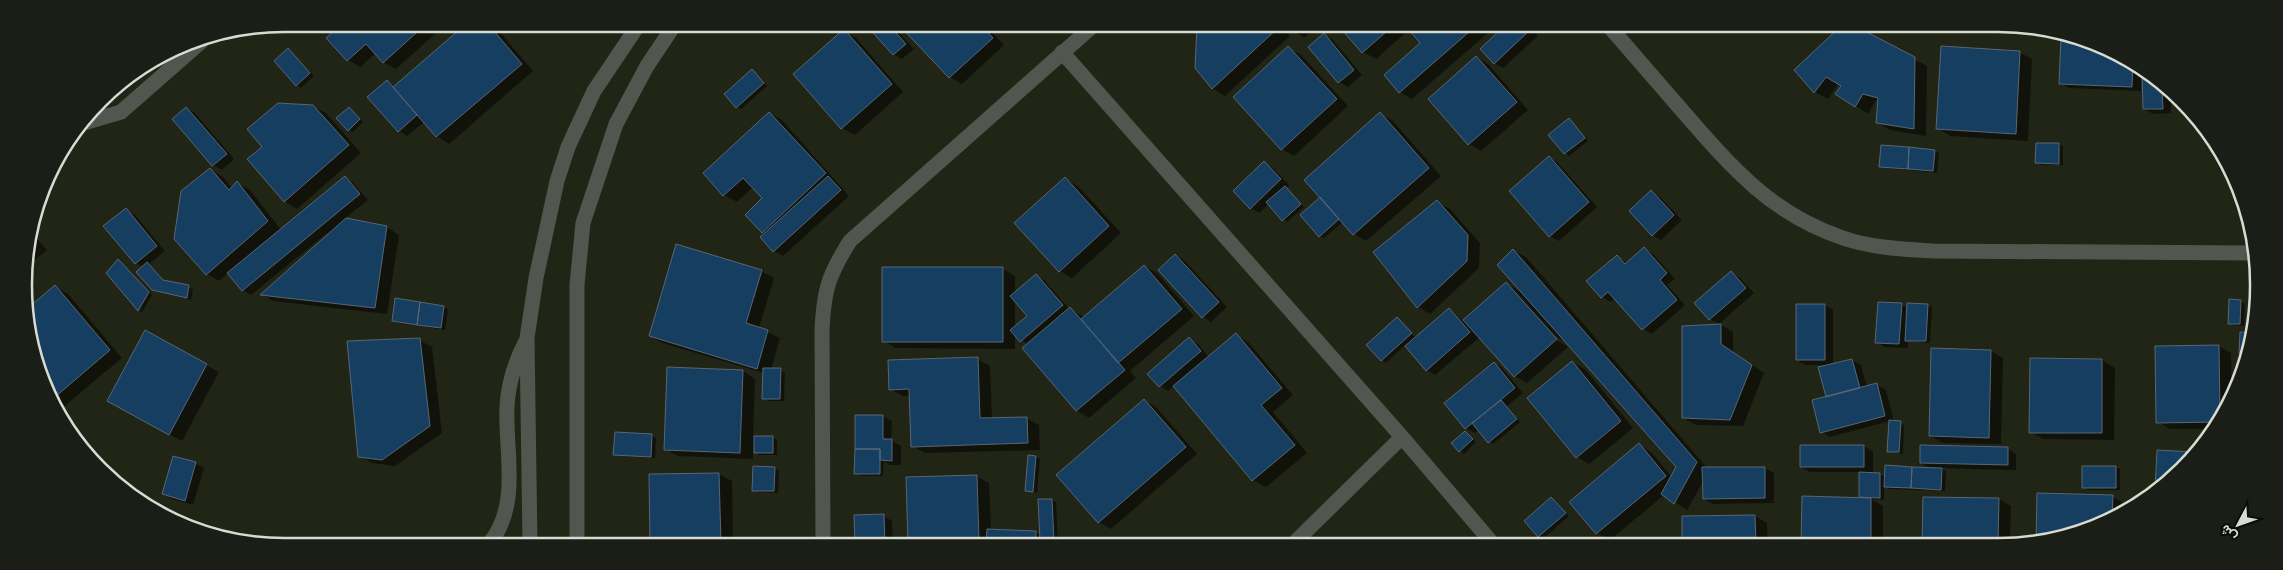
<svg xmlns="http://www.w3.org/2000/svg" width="2283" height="570" viewBox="0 0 2283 570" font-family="'Source Sans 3',Vazirmatn,sans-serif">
<rect width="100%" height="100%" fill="#202516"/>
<path fill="#0007" fill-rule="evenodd" d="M344 24H446L396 69 383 62 376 53 360 67 348 60 328 38Z
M468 24H493L533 71 449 144 437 136 424 122 407 136 399 131 387 82 395 87Z
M867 25H892L914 49 902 59 893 54Z
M901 25H985L1004 45 962 84 950 77Z
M1198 25H1280L1290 36 1225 96 1212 88 1196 68Z
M1289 25H1319L1304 38 1296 32Z
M1352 25H1497L1412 99 1400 92 1422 43 1410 29 1376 59 1363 52Z
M1499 25H1529L1538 36 1503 68 1494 63 1504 28Z
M1843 26H1852L1927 66 1926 136 1890 130 1878 123 1879 101 1876 100 1868 114 1837 94 1843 85 1839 83 1828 99 1815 92 1795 70Z
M844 31 856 38 903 92 855 135 842 128 795 74Z
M1325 35 1333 40 1362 75 1348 87 1339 82Z
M2062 36 2129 59 2171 96V113L2153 114 2145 109 2143 73H2141V91L2069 88 2060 83Z
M1288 48 1301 55 1348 106 1294 156 1282 149Z
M288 50 314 76 301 88 297 85Z
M2019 52 2032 59 2028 141 1950 136 1938 128Z
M1477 57 1489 65 1528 110 1481 151 1469 144 1429 99Z
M752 71 767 86 741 109 737 107Z
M313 106 326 113 361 153 297 209 284 201 264 147Z
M186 108 195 113 234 159 222 170 213 165Z
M349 108 363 122 353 132 349 130Z
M769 113 782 120 849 196 783 256 774 251 762 232 764 198 753 187 737 202 724 195 704 173Z
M1380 114 1393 121 1441 176 1366 241 1354 234 1343 222 1324 238 1319 236 1322 197Z
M1569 120 1588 141 1569 156 1550 135Z
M2058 144 2063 146V165H2041L2036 163Z
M1935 151 1939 153 1937 173 1884 168 1880 166Z
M1549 157 1558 163 1597 207 1559 241 1550 236Z
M1264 163 1273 168 1289 185 1286 188 1304 207 1287 222 1269 204 1259 213 1251 208Z
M210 169 223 177 232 188 238 183 250 190 281 230 345 178 353 183 368 200 344 219 387 227 399 235 387 314 273 301 262 294 328 235 327 233 251 295 243 290 228 273 219 281 207 274Z
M1065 179 1078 186 1121 233 1072 278 1060 271Z
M1652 192 1660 197 1682 220 1661 240 1653 235Z
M1437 202 1450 209 1480 243 1479 268 1430 314 1418 307Z
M126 210 135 215 165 251 149 264 165 282 193 289 191 300 153 289 143 267 136 263Z
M33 234 47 250 24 269V268Z
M1644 249 1653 254 1675 279 1667 285 1685 305 1652 334 1643 329 1615 298 1611 302 1602 297 1617 256 1627 263Z
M1513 250 1526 257 1708 469 1765 468 1774 473V503L1713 504 1704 499V480L1687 510 1664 495 1610 540 1597 533 1571 502 1639 445 1651 452 1672 477 1677 467 1569 344 1552 334 1551 337 1568 347 1527 383 1515 376 1480 337 1435 375 1427 370 1405 345 1386 363 1382 360 1397 319 1416 338 1449 309 1463 321 1506 283 1523 293Z
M1176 255 1184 260 1227 307 1211 322 1203 317 1159 270Z
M119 261 152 295 142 312 138 310Z
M1144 266 1157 273 1194 316 1130 371 1136 378 1089 418 1076 410 1028 345 1015 334V349L896 348 884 341 1002 268 1015 276V294L1036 276 1045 281 1069 309 1084 317ZM1015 300 1028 316 1015 328Z
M761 271 774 278 759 328 780 338 771 370H780L785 372 784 401H768L764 398V373L662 343 650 336Z
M1731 272 1740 278 1754 293 1719 324 1710 319Z
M56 287 68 294 122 358 61 409 33 353 28 310Z
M396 300 444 307 448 309 445 330 398 323 394 321Z
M2240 301 2245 304 2244 326 2234 325 2229 323Z
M1901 304 1908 308 1927 305 1932 307 1930 343 1908 341V348L1885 347 1877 342Z
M1825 305 1833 310V365L1852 360 1861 365 1867 387 1877 385 1886 390 1894 422 1904 425 1903 454 1888 451 1890 421 1830 437 1822 432 1830 365H1806L1797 360Z
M1721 325 1733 332V352L1764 373 1743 426 1696 425 1683 418Z
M145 332 219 372 182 441 121 408Z
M1236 335 1248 342 1293 395 1273 412 1307 453 1266 487 1253 480 1174 386 1168 391 1160 386 1189 339 1198 344 1209 357Z
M419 340 432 347 442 433 395 466 372 463 360 456Z
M2219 346 2231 353 2232 401 2212 429H2170L2158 422Z
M1991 351 2003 358 2001 444 1943 443 1930 436Z
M977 359 990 366 992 419 1026 418 1039 425 1040 450 925 453 912 446 910 396H903L890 389Z
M2031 359 2102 360 2115 368 2114 440 2043 439 2030 432Z
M1572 362 1585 369 1633 428 1589 464 1577 457Z
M1494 363 1502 368 1523 393 1507 406 1520 422 1493 444 1479 430 1475 433 1466 428Z
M743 371 755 379 753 437H773L777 440V455H759L753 451V459L678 456 666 449Z
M1144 400 1156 407 1197 454 1111 529 1099 522Z
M883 416 892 421 891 440 901 446V465H890L884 461 883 476H860L856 473Z
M616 433 652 435 656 438 655 458 619 456 615 454Z
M1469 435 1476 442 1464 454 1453 444Z
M1864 446 1873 452V474H1880L1885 477 1931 469 1921 463 2007 448 2016 454V470L1940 468 1946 471 1945 491 1889 489 1884 486V500L1871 499 1883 506V544H1803V497L1864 499 1860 496 1861 472H1810L1801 467Z
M1036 457 1040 459 1037 493 1026 490Z
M195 463 204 468 193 505 172 499 163 494Z
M2084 467H2116L2120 469V490H2088L2084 488Z
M774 468 779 470 778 493 758 492 753 490Z
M719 474 732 481 733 544H652L650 475Z
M976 476 989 483 991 531 1036 532 1041 535 1052 500 1056 502 1058 543 909 544 907 478Z
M2113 497 2125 504V511L2113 519 2037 542Z
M1551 498 1569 516 1543 539 1525 521Z
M1924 498 1999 499 2011 506 2010 544H1923Z
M884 516 892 521 893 544H857Z
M1755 516 1767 523 1768 544H1684L1683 517Z"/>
<path fill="#163e61" stroke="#596674" d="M342 24H426L383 63 366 44 347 61 326 38Z
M466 24H488L522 64 436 137 393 87Z
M866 25H889L906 44 893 55Z
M899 25H981L993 38 949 78Z
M1197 25H1275L1278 28 1212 89 1195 68Z
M1288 25H1305L1295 33Z
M1350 25H1394L1362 53 1343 31Z
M1405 25H1477L1399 93 1384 75 1420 43Z
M1505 25H1526L1530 30 1494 64 1480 49Z
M1841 26H1855L1915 57 1914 129 1876 123 1878 98 1863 94 1855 107 1835 94 1841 86 1826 77 1814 93 1794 70Z
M844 29 892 84 841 129 793 74Z
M1324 33 1354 70 1338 83 1308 47Z
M2061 36 2129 59 2133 63 2132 87 2059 84Z
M1288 46 1337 99 1281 150 1233 97Z
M1941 46 2020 51 2016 134 1936 129Z
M288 48 310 73 296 86 274 61Z
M1476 56 1517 102 1468 145 1428 99Z
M752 69 764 83 736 108 724 94Z
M2142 71 2162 88 2163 109H2143Z
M387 80 417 115 398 132 367 97Z
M278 103 313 105 349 145 284 202 247 159 262 147 247 129Z
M186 107 227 154 212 166 172 119Z
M349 107 360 119 348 131 336 118Z
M769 112 826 173 762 233 745 215 762 198 743 178 723 196 703 173Z
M1380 112 1429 168 1353 235 1304 180Z
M1569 118 1585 138 1564 154 1548 135Z
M2036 143H2059V164L2035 163Z
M1881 145 1909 147 1908 169 1879 167Z
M1909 147 1935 150 1933 171 1908 169Z
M1549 156 1589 202 1549 237 1509 191Z
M1264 161 1281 179 1250 209 1233 191Z
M210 168 229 190 237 181 268 221 206 275 174 239 181 191Z
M345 176 360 194 242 291 227 273Z
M828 176 841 190 773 252 760 237Z
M1065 177 1109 226 1059 272 1014 223Z
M1285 186 1301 204 1282 221 1266 202Z
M1651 190 1674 215 1652 236 1629 211Z
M1320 197 1339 219 1319 237 1300 215Z
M1437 200 1468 235 1467 261 1417 308 1373 252Z
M126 208 157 246 135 264 103 226Z
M346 218 387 226 375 308 260 295Z
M676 244 762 270 746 323 768 330 757 369 649 336Z
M1644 247 1667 273 1660 280 1677 300 1642 330 1608 292 1601 298 1586 281 1617 255 1625 264Z
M1513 249 1697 462 1674 504 1661 494 1676 467 1497 265Z
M1175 254 1219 302 1202 318 1158 270Z
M118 259 149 292 138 311 106 273Z
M147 262 163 280 189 285 187 298 152 290 136 272Z
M1144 265 1182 309 1118 363 1081 319Z
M882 267H1003V342H882Z
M1731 271 1746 288 1709 320 1694 303Z
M1036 274 1063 305 1020 342 1010 330 1027 316 1010 296Z
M1506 282 1557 339 1514 377 1463 320Z
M55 285 110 350 55 397 33 353 28 308Z
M395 298 420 302 417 325 392 321Z
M2229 299 2241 300 2240 324H2228Z
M420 302 444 306 441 328 417 325Z
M1878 302 1902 303 1899 344 1875 343Z
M1907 303 1928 304 1926 341H1905Z
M1796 304H1825V360H1796Z
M1070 307 1125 370 1076 411 1022 348Z
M1449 308 1470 332 1426 371 1405 346Z
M1397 317 1412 333 1381 361 1366 345Z
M1721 324V344L1752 365 1730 420 1682 418V326Z
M145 330 207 364 169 435 107 401Z
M2240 332 2253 333 2247 353H2239Z
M1236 333 1282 388 1261 405 1295 445 1252 481 1173 386Z
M1189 337 1201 351 1159 387 1147 374Z
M420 338 430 426 382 460 358 457 347 341Z
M2219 345 2220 417 2217 422 2156 423 2155 346Z
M1931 348 1991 350 1989 438 1929 436Z
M978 357 980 418 1027 417 1028 443 911 447 909 389 889 390 888 360Z
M2030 358 2102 359V433H2029Z
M1852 359 1860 388 1826 397 1818 367Z
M1572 361 1621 421 1576 458 1527 398Z
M1494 362 1515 388 1465 429 1444 403Z
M667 367 743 370 740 453 664 450Z
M763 368H781L780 399H762Z
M1877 383 1885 416 1820 433 1812 400Z
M1144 399 1186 447 1098 523 1056 475Z
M1501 400 1517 419 1488 443 1472 423Z
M855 415H883V439H892V461L880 460V449H855Z
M1889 420 1901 421 1899 452H1887Z
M1465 431 1473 439 1459 452 1451 443Z
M615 432 652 434 651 457 613 455Z
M754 436H773V453H754Z
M1639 443 1666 476 1596 534 1569 502Z
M1800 445H1864V467H1800Z
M1920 445 2008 447V465L1920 463Z
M855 449H880V474H854Z
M2157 450 2195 452 2183 470 2155 490Z
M1028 455 1036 456 1033 492 1025 491Z
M173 456 196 462 185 501 162 494Z
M1885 465 1912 467 1911 488 1884 487Z
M753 466 775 467 774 491H752Z
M2082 466H2116V488H2082Z
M1702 467H1765V498L1703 499Z
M1912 467 1942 468 1941 490 1911 488Z
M1859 472 1880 473V498L1859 497Z
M719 473 721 544H650L649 474Z
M977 475 979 543 908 544 906 477Z
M2037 493 2113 495 2112 520 2036 543Z
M1802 496 1871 498V544H1801Z
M1551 497 1566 513 1538 537 1524 521Z
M1923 497 1999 498 1998 544H1922Z
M1038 499H1052L1054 541H1040Z
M884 514 885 544H855L854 515Z
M1755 515 1756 544H1682V516Z
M987 529 1036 531V544H986Z"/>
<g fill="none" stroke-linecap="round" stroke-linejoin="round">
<path stroke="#53564e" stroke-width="15" d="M1608 25C1634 55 1660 85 1686 115 1733 169 1772 214 1843 238 1872 248 1902 249 1933 251L2253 253
M1062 52 1402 437 1493 544
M87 122 121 112 203 40
M489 544C521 505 505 453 507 407 508 384 515 362 526 341
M530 544 527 338 536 278 557 181 568 147 594 91 639 24
M577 544V285L583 223 616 124 647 66 675 24
M823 544 822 330C824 290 828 276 850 241L1094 25
M1293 544 1402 437"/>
</g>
<path d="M0 0H2283V570H0ZM284 32H1998A252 252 0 0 1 2250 284V286A252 252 0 0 1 1998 538H284A252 252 0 0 1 32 286V284A252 252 0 0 1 284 32Z" fill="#1b1d17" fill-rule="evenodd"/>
<path fill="none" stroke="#d8dbd1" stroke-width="2.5" d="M284 32H1998A252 252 0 0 1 2250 284V286A252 252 0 0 1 1998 538H284A252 252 0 0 1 32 286V284A252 252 0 0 1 284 32Z"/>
<g transform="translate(2238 525) rotate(229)" stroke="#0b0d07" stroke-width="4" paint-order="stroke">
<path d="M0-4L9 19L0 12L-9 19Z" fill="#d8dbd1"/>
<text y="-8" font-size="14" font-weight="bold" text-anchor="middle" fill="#d8dbd1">ش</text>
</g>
</svg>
